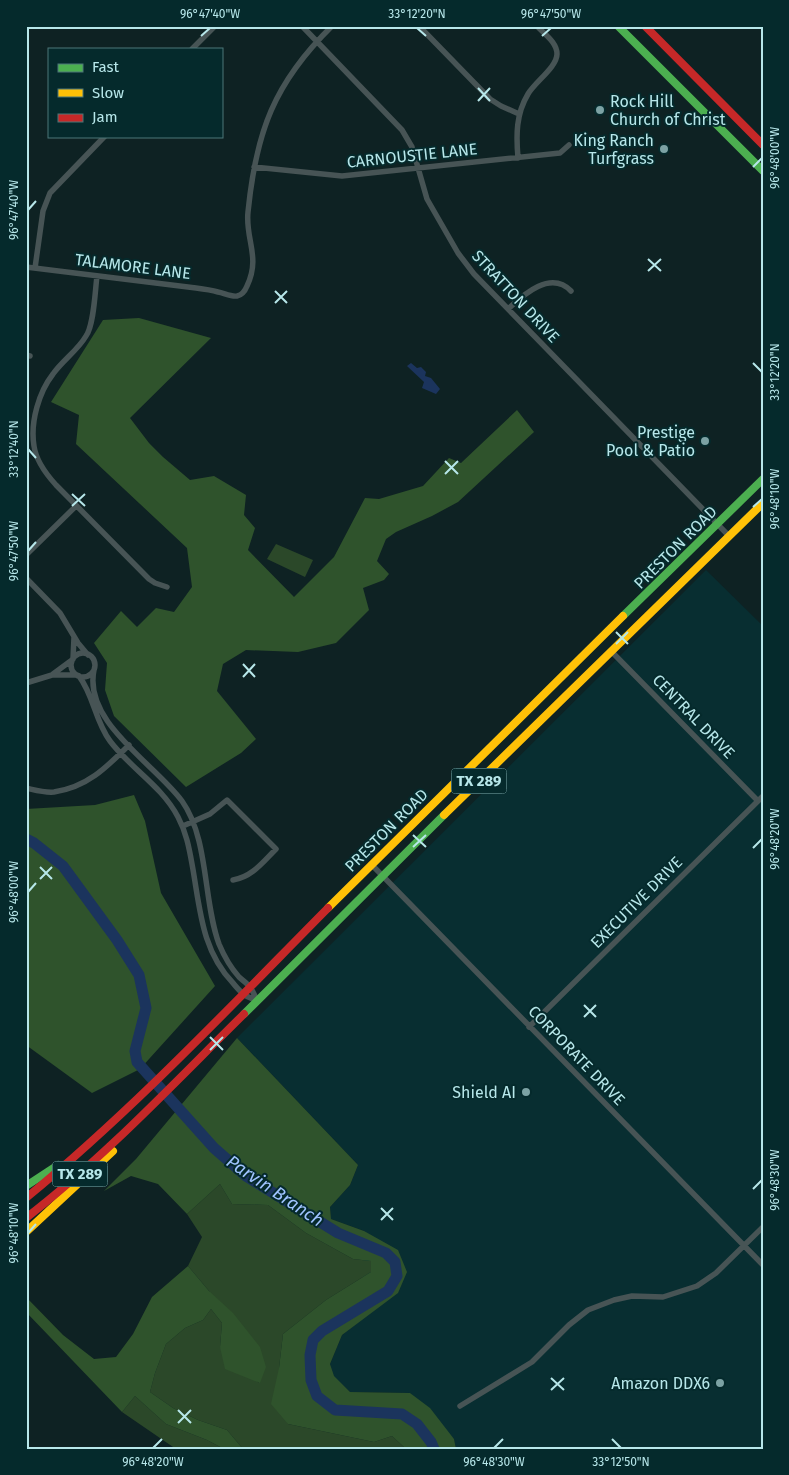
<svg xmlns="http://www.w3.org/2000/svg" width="789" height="1475" viewBox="0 0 789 1475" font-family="'Fira Sans',sans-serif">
<rect width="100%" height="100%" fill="#0e2223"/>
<path fill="#082e31" d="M706 570 763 626V1449H456L454 1439 410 1393 350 1392 333 1376 330 1364 342 1335 362 1319 364 1231 331 1219 330 1207 350 1185 358 1165 237 1038Z"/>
<path fill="#2b4829" d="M276 544 313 560 305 577 267 559Z
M220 1184 232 1204 268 1205 306 1233 353 1259 371 1261V1272L326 1300 283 1334 279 1368 288 1424 374 1442 392 1436 406 1449H243L227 1430 198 1420 173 1408 150 1392 155 1373 166 1344 185 1328 203 1320 211 1309 222 1323 220 1347 259 1383 209 1291 188 1266 202 1237 187 1214Z
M135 1396 166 1424 207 1440 224 1449H176L122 1412Z"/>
<path fill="#2f532c" d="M139 318 211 338 130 418 149 443 163 457 190 480 214 476 246 495 244 515 255 528 248 550 294 597 334 557 365 498 379 499 423 486 449 458 461 463 517 410 534 432 458 502 432 516 396 532 386 539 377 561 389 574 384 580 363 588 369 610 336 643 298 652 246 650 223 664 217 691 256 739 241 753 186 787 114 716 105 690 107 663 94 643 121 611 137 627 156 608 174 612 192 587 187 548 76 444 79 415 51 402 103 320Z
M134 795 145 821 161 893 215 986 140 1069 92 1093 26 1045V809L95 805Z
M237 1038 358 1165 350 1185 330 1207 331 1219 364 1231 398 1250 407 1272 398 1293 342 1335 330 1364 334 1376 350 1392 410 1393 430 1408 454 1439 456 1449H406L392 1436 374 1442 288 1424 271 1404 279 1368 283 1334 326 1300 371 1272V1261L353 1259 306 1233 268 1205 232 1204 220 1184 187 1214 158 1184 131 1176 104 1191 136 1159Z
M188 1266 209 1291 233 1313 260 1347 266 1367 260 1383 225 1369 220 1347 222 1323 211 1309 203 1320 185 1328 166 1344 155 1373 150 1392 173 1408 198 1420 227 1430 243 1449H224L207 1440 166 1424 135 1396 122 1412 26 1312V1274L27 1273V1298L63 1335 94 1359 116 1357 133 1334 152 1297Z"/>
<path fill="#1b345d" d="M411 363 417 368 421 367 426 372 425 376 431 378 440 389 436 394 422 388 424 382 407 366Z"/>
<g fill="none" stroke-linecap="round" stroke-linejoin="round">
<path stroke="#1b345d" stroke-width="11" d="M26 839 34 843 63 866 117 940 139 975 146 1008 135 1051 137 1062 214 1148 246 1176 338 1233 386 1253 395 1262 397 1276 388 1291 322 1331 313 1340 310 1355 311 1380 317 1396 335 1410 402 1414 417 1424 431 1442 434 1449"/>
<path stroke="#475455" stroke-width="5.5" d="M302 26 402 130 412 147 427 199 458 253 474 274 729 536
M419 26 490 99 501 106 519 114
M192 49 215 26
M518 158C516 135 516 114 528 94 535 82 557 67 557 54 557 42 544 34 537 26
M254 167 342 176 560 153 569 145
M26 267C83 274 139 281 196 288 204 289 211 290 218 292 224 293 231 297 237 296 242 295 245 291 247 286 261 257 245 239 248 212 256 132 274 83 332 26
M35 268 43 211 50 193 105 136
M97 276C95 291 94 325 86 336 78 350 63 360 53 374 39 392 30 422 34 446 36 461 46 474 56 485L149 579 155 583 167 587
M508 309C524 294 551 270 571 291
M26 355 30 356
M26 555 76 506
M26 578 60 613 78 643 88 655
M611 651 758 801
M71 665a12 12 0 1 1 24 0a12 12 0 1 1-24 0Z
M73 659 74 637
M94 670C83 722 155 764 182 801 209 839 203 901 219 944 224 956 231 968 239 977 242 980 247 983 250 987 253 991 255 996 257 1001
M53 674 72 660
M79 676C94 696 95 721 110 741 130 768 162 786 178 817 186 832 189 847 192 864 200 907 201 950 233 983 236 987 240 991 243 994 247 997 253 999 257 1001
M26 683 52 675H77
M26 788C35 790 45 793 54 792 87 787 106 768 129 745
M183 826 210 814 227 800 276 849C263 862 252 877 233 880
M371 864 763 1265
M529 1027 763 796
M460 1406 532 1362 569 1325 588 1310 614 1300 632 1296 663 1297 697 1286 716 1273 763 1227"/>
<path stroke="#4caf50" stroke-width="8" d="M618 26 763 171
M623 616 763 479
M244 1014 444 815
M26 1186 58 1165"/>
<path stroke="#ffc107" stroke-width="8" d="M444 815 763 503
M328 908 623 616
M26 1232 113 1151"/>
<path stroke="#c62828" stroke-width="8" d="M645 26 763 145
M26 1198C134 1109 230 1007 328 908
M26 1218C105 1157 173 1084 244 1014"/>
</g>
<path fill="none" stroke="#b7e7ea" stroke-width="2" d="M417 28 426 36M201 36 210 28M542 36 551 28M478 88 490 101M478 101 490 88M753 167 762 158M28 210 36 201M648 259 661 271M648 271 661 259M275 291 287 303M275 303 287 291M753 363 762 372M28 449 36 458M445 461 458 474M445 474 458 461M72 494 85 506M72 506 85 494M753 507 762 499M28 551 36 542M616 632 628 644M616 644 628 632M243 664 255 677M243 677 255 664M413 835 426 847M413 847 426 835M753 848 762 839M40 867 52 879M40 879 52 867M28 892 36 883M584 1005 596 1017M584 1017 596 1005M210 1037 223 1050M210 1050 223 1037M753 1189 762 1180M381 1208 393 1220M381 1220 393 1208M28 1233 36 1224M551 1378 564 1390M551 1390 564 1378M178 1410 191 1423M178 1423 191 1410M612 1439 621 1448M153 1448 162 1439M494 1448 503 1439"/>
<g fill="#7ca2a4" stroke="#052a2c" stroke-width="2">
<circle cx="600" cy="110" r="5"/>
<circle cx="664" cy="149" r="5"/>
<circle cx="705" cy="441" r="5"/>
<circle cx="526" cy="1092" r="5"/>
<circle cx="720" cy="1383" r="5"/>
</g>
<g text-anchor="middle" stroke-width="4" stroke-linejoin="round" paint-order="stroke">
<g fill="#052a2c" stroke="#82aeb1" stroke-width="1">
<rect x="451.5" y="768.5" width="55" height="25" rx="4"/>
<rect x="52.5" y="1161.5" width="55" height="25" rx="4"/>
</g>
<g font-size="15" font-weight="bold" fill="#b7e7ea">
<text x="479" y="786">TX 289</text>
<text x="80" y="1179">TX 289</text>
</g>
<g font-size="16" fill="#b7e7ea" stroke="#052a2c" text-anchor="end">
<text x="610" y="107" text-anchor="start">Rock Hill<tspan x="610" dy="18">Church of Christ</tspan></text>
<text x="654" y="146">King Ranch<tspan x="654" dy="18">Turfgrass</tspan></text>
<text x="695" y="438">Prestige<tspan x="695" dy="18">Pool &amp; Patio</tspan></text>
<text x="516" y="1098">Shield AI</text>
<text x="710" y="1389">Amazon DDX6</text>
</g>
<g font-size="16" fill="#b7e7ea" stroke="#052a2c">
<text transform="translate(412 155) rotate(-6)" y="6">CARNOUSTIE LANE</text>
<text transform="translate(133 266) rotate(7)" y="6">TALAMORE LANE</text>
<text transform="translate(516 296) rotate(47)" y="6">STRATTON DRIVE</text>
<text transform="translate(675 547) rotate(-45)" y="6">PRESTON ROAD</text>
<text transform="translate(694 716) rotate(46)" y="6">CENTRAL DRIVE</text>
<text transform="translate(386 830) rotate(-45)" y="6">PRESTON ROAD</text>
<text transform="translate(636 902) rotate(-45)" y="6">EXECUTIVE DRIVE</text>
<text transform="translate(577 1055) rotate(46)" y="6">CORPORATE DRIVE</text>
</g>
<g font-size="18" font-style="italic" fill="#9fc3fe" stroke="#052a2c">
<text transform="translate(275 1191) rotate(34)" y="6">Parvin Branch</text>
</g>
</g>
<rect width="789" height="1475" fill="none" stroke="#052a2c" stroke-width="55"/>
<rect x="48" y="48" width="175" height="90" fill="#052a2c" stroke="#4c7678"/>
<rect x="58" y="64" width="25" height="8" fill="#4caf50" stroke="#4c7678"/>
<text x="92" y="72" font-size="15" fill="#b7e7ea">Fast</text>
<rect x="58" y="89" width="25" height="8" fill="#ffc107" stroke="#4c7678"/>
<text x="92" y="98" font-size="15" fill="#b7e7ea">Slow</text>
<rect x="58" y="114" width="25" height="8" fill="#c62828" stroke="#4c7678"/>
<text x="92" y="122" font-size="15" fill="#b7e7ea">Jam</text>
<rect x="28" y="28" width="734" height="1420" fill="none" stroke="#b7e7ea" stroke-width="2"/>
<g font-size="12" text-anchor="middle" fill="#b7e7ea">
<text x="210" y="18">96°47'40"W</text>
<text x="417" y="18">33°12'20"N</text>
<text x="551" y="18">96°47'50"W</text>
<text transform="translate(775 158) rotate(-90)" y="4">96°48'00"W</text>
<text transform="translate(14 210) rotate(-90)" y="4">96°47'40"W</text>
<text transform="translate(775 372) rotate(-90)" y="4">33°12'20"N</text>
<text transform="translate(14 449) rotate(-90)" y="4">33°12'40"N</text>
<text transform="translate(775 499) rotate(-90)" y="4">96°48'10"W</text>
<text transform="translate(14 551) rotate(-90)" y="4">96°47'50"W</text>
<text transform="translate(775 839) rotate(-90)" y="4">96°48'20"W</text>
<text transform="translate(14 892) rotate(-90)" y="4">96°48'00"W</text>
<text transform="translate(775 1180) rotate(-90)" y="4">96°48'30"W</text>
<text transform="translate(14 1233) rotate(-90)" y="4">96°48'10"W</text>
<text x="153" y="1466">96°48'20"W</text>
<text x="494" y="1466">96°48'30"W</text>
<text x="621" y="1466">33°12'50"N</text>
</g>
</svg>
